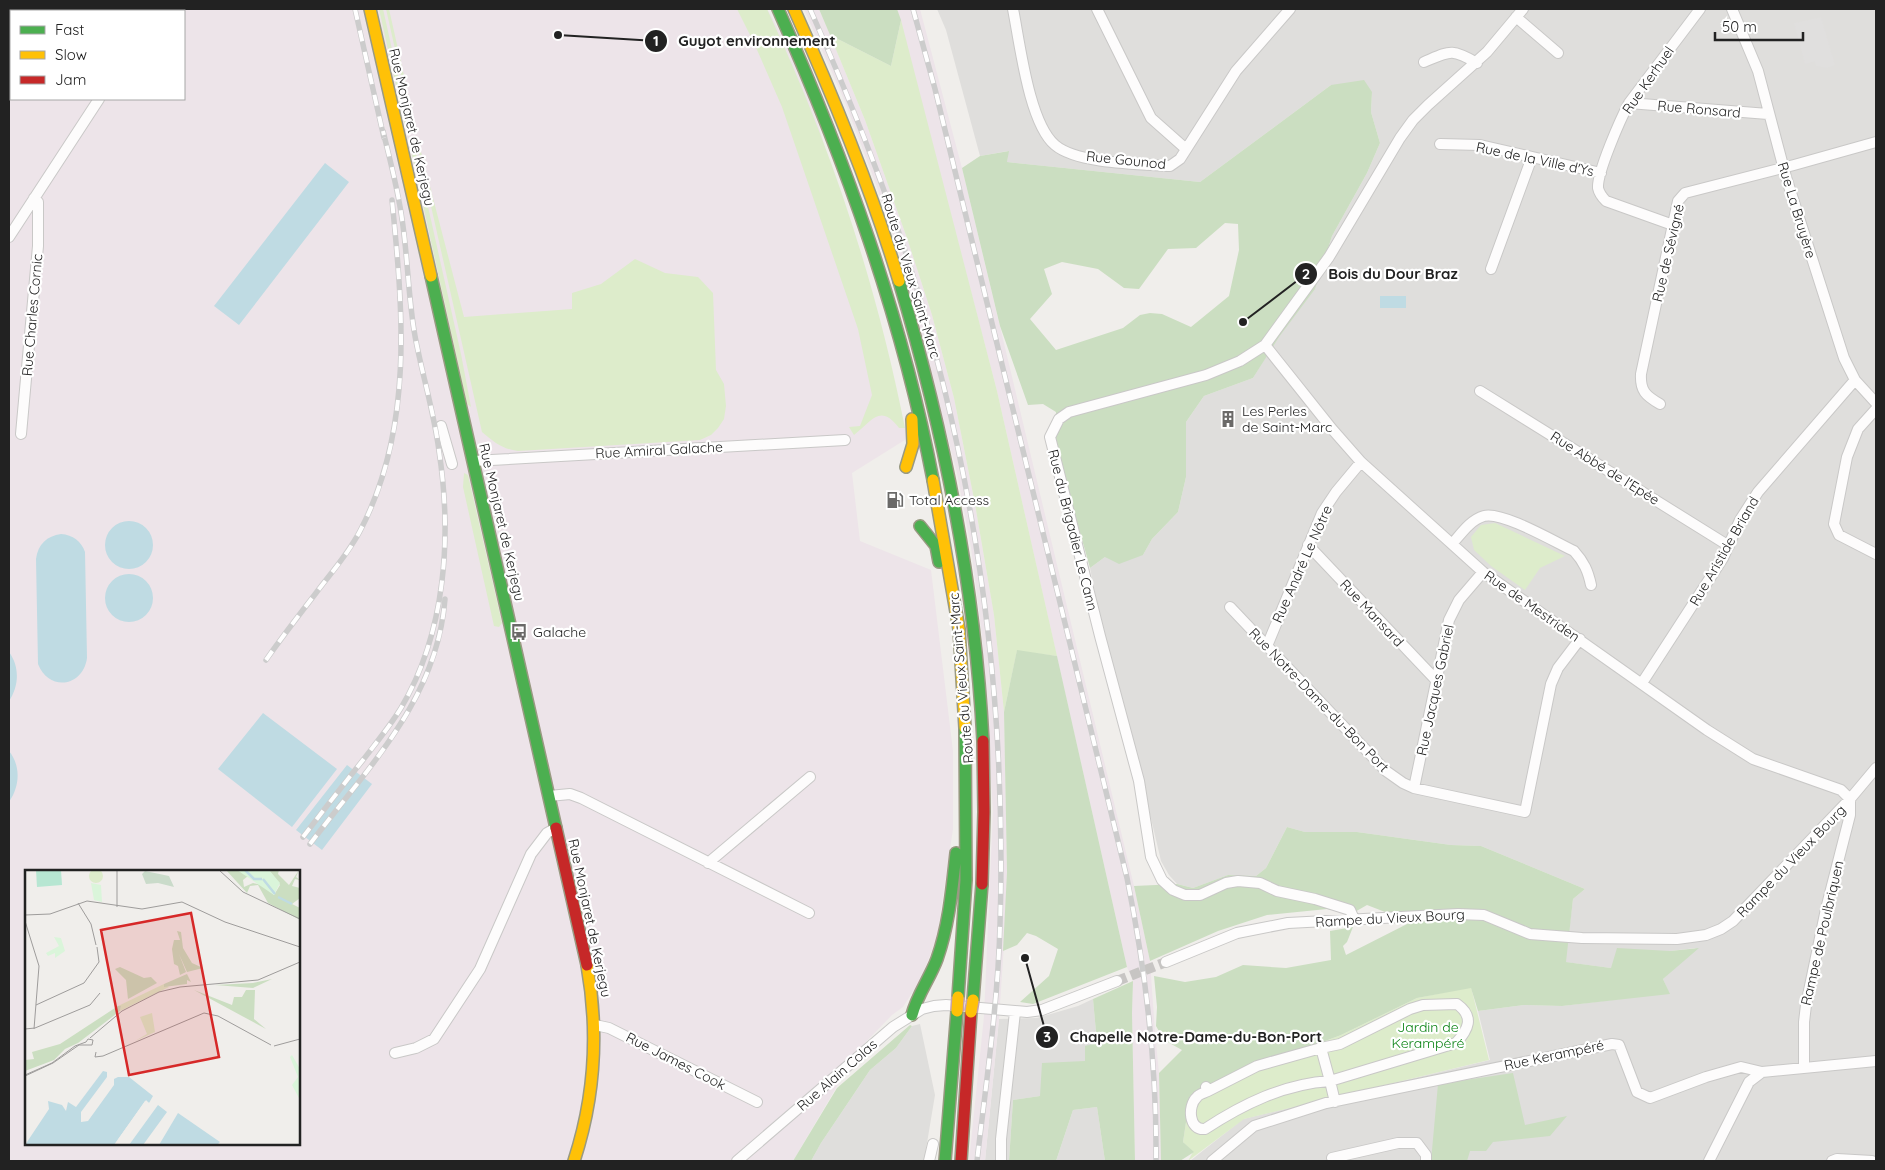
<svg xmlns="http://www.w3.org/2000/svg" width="1885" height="1170" viewBox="0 0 1885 1170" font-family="Quicksand,sans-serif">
<rect width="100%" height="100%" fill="#f0eeeb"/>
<path fill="#dfdedc" d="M937 9H1876V1161H1190L1243 1119 1490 1060 1478 1011 1524 1005 1562 1006 1669 993 1663 979 1696 948 1670 951 1611 968 1565 962 1573 899 1585 889 1481 846 1451 845 1357 832H1305L1287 827 1266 868 1256 876 1228 875 1193 888 1177 884 1169 875 1161 861 1142 780 1103 632 1090 568 1105 557 1143 555 1152 539 1178 512 1186 477V422L1204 396 1253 378 1323 263 1332 236 1367 173 1380 143 1371 112 1372 92 1331 85 1200 182 1007 162 1008 151 980 156 946 30Z
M1093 999 1097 1043 1085 1062 1040 1096 1013 1100 1009 1161H985L999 1019 1037 1018 1078 1006Z
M920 1024 935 1095 924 1161H811L821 1143 870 1070 896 1048 912 1026Z
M1097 1107 1105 1161H1056L1073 1110Z"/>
<path fill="#ede4e9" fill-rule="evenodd" d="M9 9H767L792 53 818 124 908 438 852 473 860 541 931 570 953 751V829L937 937 921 979 903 1007 892 1015 859 1049 793 1161H9ZM11 11H184V99H11ZM26 871H299V1144H26Z
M804 9H819L830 35 865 120 908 241 932 315 954 398 975 504 994 615 1004 712 1007 872 1006 915 999 1019 985 1161H969L984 1016 993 811 982 636 971 548 957 473 900 255 877 187 845 102Z
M897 9H920L962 168 1134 886 1150 961 1155 1032 1159 1073 1161 1161H1135L1132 1013 1133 981 1127 967 997 391Z"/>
<path fill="#ddeccb" d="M379 9H383L410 130H406Z
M386 9H389L416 129H413Z
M737 9H767C830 143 876 282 905 428H899C880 403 872 421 854 435L849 427 860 426 872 395 858 329 782 107 754 43Z
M901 20 997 391 1057 656 1017 651 1004 712 994 615 975 504 954 398 932 315 908 241 865 120 830 35 891 66Z
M414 144 461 354 471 407 467 404 410 146Z
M421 152 464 317 572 309V293L601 284 635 259 665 273 698 277 713 293 716 370 724 384 726 406 724 419 718 428 711 435 700 440 518 451C502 449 494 442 482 432L419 153Z
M464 473 468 475 502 623 499 627 494 626 463 487Z
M1495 523 1565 556 1540 568 1525 590 1491 566 1474 550 1471 537 1481 525Z
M1471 987 1489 1060 1244 1119 1188 1161 1193 1152 1183 1142 1190 1096 1212 1084 1341 1035 1417 998Z"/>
<path fill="#cbdec1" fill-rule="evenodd" d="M819 9H897L901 20 891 66 830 35Z
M1364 80 1372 92 1371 112 1380 143 1367 173 1332 236 1315 289 1279 337 1253 378 1204 396 1186 422V477L1178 512 1152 539 1143 555 1119 564 1105 557 1090 568 1055 443 1056 412 1043 404 1028 405 1000 326 962 168 980 156 1009 151 1007 162 1200 182 1331 85ZM1225 223 1238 224 1239 250 1229 296 1191 327 1162 314 1150 313 1140 315 1123 328 1056 350 1030 319 1052 294 1044 269 1062 262 1098 269 1124 288 1139 289 1168 249 1196 248Z
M1017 650 1057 656 1127 967 1033 1004 1020 1002 1049 976 1058 949 1036 936 1027 933 1017 945 1003 951 1007 872 1004 712Z
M1287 827 1305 832H1357L1451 845 1481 846 1585 889 1573 899 1566 962 1611 968 1617 948 1670 951 1699 948 1663 979 1670 994 1562 1006 1524 1005 1478 1011 1471 988 1417 998 1341 1035 1212 1084 1190 1096 1183 1142 1194 1152 1180 1161H1161L1159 1073 1182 1050 1164 1040 1156 1026 1157 1007 1154 976 1185 982 1216 977 1243 965 1286 968 1331 960 1330 931 1353 927 1347 942 1343 946 1346 955 1411 922 1367 905 1353 913 1327 909 1267 915 1218 931 1150 961 1134 886 1177 884 1193 888 1228 875 1256 876 1266 868Z
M1133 981 1132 1013 1135 1161H1105L1097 1107 1073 1110 1056 1161H1009L1013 1100 1040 1096 1042 1063 1085 1061V1046L1097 1043 1093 999Z
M910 1025 912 1026 896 1048 870 1070 821 1143 811 1161H793L837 1088Z
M1513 1073 1525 1125 1567 1116 1550 1136 1493 1142 1486 1151H1470L1467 1161H1431L1438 1084Z"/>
<path fill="#e0dfde" d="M1821 17 1835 65 1827 68 1816 66 1815 61 1805 64 1794 23Z"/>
<path fill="#bfdbe3" d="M325 163 349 182 239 325 214 306Z
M1380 296H1406V308H1380Z
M105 545a24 24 0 1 1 48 0a24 24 0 1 1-48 0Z
M61 534C73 535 81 541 85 552L87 658C83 687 49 692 38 664L36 559C38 544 47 536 61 534Z
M105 598a24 24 0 1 1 48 0a24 24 0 1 1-48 0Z
M9 652C20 667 19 686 9 701Z
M263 713 337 769 292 827 218 769Z
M9 751C21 766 20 786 9 802Z
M347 765 372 784 322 850 296 830Z"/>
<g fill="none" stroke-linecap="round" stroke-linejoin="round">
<path stroke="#c7c5c3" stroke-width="10" stroke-dasharray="10 5" stroke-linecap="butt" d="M1117 981 1166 962"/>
<g stroke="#c9c8c7" stroke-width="12">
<path id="street" d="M1013 9C1020 44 1029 123 1055 145 1077 164 1141 164 1170 166L1180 159 1236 71 1290 9
M1097 9 1151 118 1186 149
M1732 9 1758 71 1786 177 1844 358 1855 380 1876 403
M158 11 159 9
M1516 17 1558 53
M1424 62C1450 51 1451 48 1477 63
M1629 103 1768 114
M1440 144 1480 145 1601 173
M1673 225 1606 201C1602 197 1599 193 1598 188 1597 172 1621 118 1629 103L1700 9
M9 237 99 99
M1491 269 1532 157
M1265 345 1332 429 1361 462 1483 572 1707 730 1753 759 1841 790 1850 799V815L1826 909 1806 1005 1804 1022V1067
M1480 391 1729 546
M1660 404C1646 396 1640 391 1641 374L1678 201 1685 193 1794 165 1876 142
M1876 409 1858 429 1847 457 1834 524 1839 535 1876 554
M441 426 452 464
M21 434 38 246V202L34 198
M473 461 845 440
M1452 544C1461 534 1470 520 1484 516 1502 511 1555 542 1574 551 1584 562 1588 571 1591 585
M1308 545 1436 680
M1230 607 1386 771 1403 783 1414 788 1525 812 1551 684 1558 668 1580 639
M1267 646 1322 513 1336 492 1361 462
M1642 683 1723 558 1740 520 1758 492 1855 380
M1414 788 1449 620 1459 600 1483 572
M549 796 570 794 581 798 809 913
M708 863 810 777
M1354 919 1350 910 1315 899 1277 891 1260 883 1238 881 1226 883 1200 895H1185L1173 890 1162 880 1151 857 1139 781 1100 636 1050 437 1059 419 1069 412 1206 375 1240 361 1265 345 1329 257 1400 138 1413 120 1428 105 1487 52 1523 9
M1166 962 1237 933 1288 923 1458 914 1484 915 1530 934 1582 938 1677 939 1706 935 1721 929 1733 921 1850 799 1876 768
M595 1025 609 1028 757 1102
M395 1053 416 1048 434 1039 480 969 531 854 547 833 556 828
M1206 1087 1208 1091C1204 1093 1199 1094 1197 1097 1187 1106 1189 1131 1205 1129 1243 1104 1284 1084 1330 1081L1335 1102
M1208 1091 1257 1066 1321 1048 1330 1081 1456 1043C1468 1030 1475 1017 1457 1004L1423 1005 1410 1009 1340 1044 1321 1048
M1332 1158 1398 1143H1417L1426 1155V1161
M737 1161 893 1027 922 1009 934 1006 946 1005 1027 1012 1042 1010 1117 981
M929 1161 933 1144
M1001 1161V1139L1015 1012
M1212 1161 1254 1126 1326 1103 1612 1044 1619 1045 1637 1092 1650 1098 1706 1077 1741 1067 1762 1072 1876 1061
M1709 1161 1749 1082 1762 1072
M1832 1161 1837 1159 1872 1161"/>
</g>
<g stroke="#999a82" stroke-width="14">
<path id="fast" d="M778 9C845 160 902 317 933 480
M431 276 556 828
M899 281C944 431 975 585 983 741
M920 526 936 546 939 562
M958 997 966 880 965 728
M973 1000 982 884
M912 1015C917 995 930 978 937 959 949 925 952 889 956 853
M945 1161 957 1011"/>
</g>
<g stroke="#999a82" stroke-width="14">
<path id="slow" d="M370 9 431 276
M794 9C834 98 871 188 899 281
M906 467 913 444 912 419
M933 480 959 629 965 728
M574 1161C595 1097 599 1032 587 965"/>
</g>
<g stroke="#999a82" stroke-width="14">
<path id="jam" d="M556 828 587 965
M982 884 984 812 983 741
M961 1161 971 1012"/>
</g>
<use href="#street" stroke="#fdfcfc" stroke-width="10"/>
<use href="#fast" stroke="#4caf50" stroke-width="11"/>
<use href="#slow" stroke="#ffc107" stroke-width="11"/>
<use href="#jam" stroke="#c62828" stroke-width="11"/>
<g stroke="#ccc" stroke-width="5.5">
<path id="rail" d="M355 9 384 138
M810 9C847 92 881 176 909 263 977 478 1007 700 1000 925 998 1004 986 1083 977 1161
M913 9 935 89 1127 878C1146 972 1157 1065 1156 1161
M266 660C282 637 299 615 316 593 331 573 348 554 360 531 414 428 403 311 392 200
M303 837C323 811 343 785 363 760 376 743 390 726 401 708 446 632 452 536 439 451 434 412 422 374 415 336 408 297 408 258 402 219 398 190 390 160 383 131
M310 844C368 767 437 700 445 599"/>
</g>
<use href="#rail" stroke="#fff" stroke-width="4" stroke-dasharray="11" stroke-linecap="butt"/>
<g stroke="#c5a2ac" stroke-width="14" stroke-linecap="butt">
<path id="slow-bridge" d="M957 1011 958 997
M971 1012 973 1000"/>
</g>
<use href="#slow-bridge" stroke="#ffc107" stroke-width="11"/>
</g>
<defs>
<g id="building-bare" transform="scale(1.35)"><path d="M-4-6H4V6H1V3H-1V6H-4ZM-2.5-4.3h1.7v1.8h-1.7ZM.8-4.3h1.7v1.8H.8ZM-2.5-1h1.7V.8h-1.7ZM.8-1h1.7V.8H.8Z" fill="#6a6968" stroke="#fff" stroke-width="2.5" paint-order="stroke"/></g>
<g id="fuel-bare" transform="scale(1.35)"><path d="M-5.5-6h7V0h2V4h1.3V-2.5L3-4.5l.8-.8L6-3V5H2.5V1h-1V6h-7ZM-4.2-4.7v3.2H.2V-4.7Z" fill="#6a6968" stroke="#fff" stroke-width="2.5" paint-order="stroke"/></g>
<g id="bus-bare" transform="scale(1.35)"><path d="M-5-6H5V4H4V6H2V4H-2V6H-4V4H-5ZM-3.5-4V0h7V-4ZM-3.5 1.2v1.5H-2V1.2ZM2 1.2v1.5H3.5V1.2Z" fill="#6a6968" stroke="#fff" stroke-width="2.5" paint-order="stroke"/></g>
</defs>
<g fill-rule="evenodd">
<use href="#building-bare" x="1228" y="419"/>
<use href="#fuel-bare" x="895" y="500"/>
<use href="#bus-bare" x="519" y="632"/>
</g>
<g text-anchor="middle" stroke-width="4.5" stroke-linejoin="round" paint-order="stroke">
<g font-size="14" fill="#222" stroke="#fff">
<text transform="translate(1648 80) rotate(-55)" y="5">Rue Kerhuel</text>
<text transform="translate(1699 109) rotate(5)" y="5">Rue Ronsard</text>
<text transform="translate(412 127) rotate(77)" y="5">Rue Monjaret de Kerjegu</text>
<text transform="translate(1535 159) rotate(12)" y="5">Rue de la Ville d'Ys</text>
<text transform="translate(1126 160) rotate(6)" y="5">Rue Gounod</text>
<text transform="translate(1797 210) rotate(73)" y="5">Rue La Bruyère</text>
<text transform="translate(1668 253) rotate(-77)" y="5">Rue de Sévigné</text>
<text transform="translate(911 276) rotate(73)" y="5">Route du Vieux Saint-Marc</text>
<text transform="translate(32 315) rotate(-85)" y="5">Rue Charles Cornic</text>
<text transform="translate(659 450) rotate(-3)" y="5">Rue Amiral Galache</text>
<text transform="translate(1605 468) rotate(32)" y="5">Rue Abbé de l'Epée</text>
<text transform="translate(502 522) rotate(77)" y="5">Rue Monjaret de Kerjegu</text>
<text transform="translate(1073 530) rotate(76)" y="5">Rue du Brigadier Le Cann</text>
<text transform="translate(1724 551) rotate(-60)" y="5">Rue Aristide Briand</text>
<text transform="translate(1302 564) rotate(-66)" y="5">Rue André Le Nôtre</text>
<text transform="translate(1532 606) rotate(35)" y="5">Rue de Mestriden</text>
<text transform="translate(1372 613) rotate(47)" y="5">Rue Mansard</text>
<text transform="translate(961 678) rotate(-95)" y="5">Route du Vieux Saint-Marc</text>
<text transform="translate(1435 690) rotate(-78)" y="5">Rue Jacques Gabriel</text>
<text transform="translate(1319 700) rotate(46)" y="5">Rue Notre-Dame-du-Bon Port</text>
<text transform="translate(1791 861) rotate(-46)" y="5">Rampe du Vieux Bourg</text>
<text transform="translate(590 918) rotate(78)" y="5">Rue Monjaret de Kerjegu</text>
<text transform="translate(1390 918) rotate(-3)" y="5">Rampe du Vieux Bourg</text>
<text transform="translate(1822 933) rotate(-77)" y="5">Rampe de Poulbriquen</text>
<text transform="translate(1554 1055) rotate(-12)" y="5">Rue Kerampéré</text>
<text transform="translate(676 1061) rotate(27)" y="5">Rue James Cook</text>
<text transform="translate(837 1075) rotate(-41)" y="5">Rue Alain Colas</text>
</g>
<g font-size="14" fill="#222" stroke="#fff" text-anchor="start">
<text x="1242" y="416">Les Perles<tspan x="1242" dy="16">de Saint-Marc</tspan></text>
<text x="909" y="505">Total Access</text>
<text x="533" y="637">Galache</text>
</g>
<g font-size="14" fill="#0c8416" stroke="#fff">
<text x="1428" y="1032">Jardin de<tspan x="1428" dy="16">Kerampéré</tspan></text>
</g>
</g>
<g transform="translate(25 870)">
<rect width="275" height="275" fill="#f0eeeb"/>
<path d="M64 6a7 7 0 1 1 14 0a7 7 0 1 1-14 0ZM139 114 144 117 95 141 96 136H93ZM127 143 130 162 110 171 122 164 115 147Z" fill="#ddeccb"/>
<path d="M201 0H216L223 6 218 10 219 17 228 13 237 15 249 25 255 15 244 0H254L253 4 264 15 274 0 271 7 275 10 270 9 267 16 275 18V28L267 34 275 38V50L243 33 233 15 225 16 222 23ZM152 61 156 62 158 78 167 93 178 98 162 102 154 84 161 102 155 105 153 96 149 94 147 79 149 70H155ZM95 97 119 108 126 107 132 113 103 129 101 110 90 99ZM162 104 166 112 162 110V114L139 117V114ZM247 109 228 118 190 115 228 113ZM169 120 207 135 209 127H217L221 120H230L229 149 241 159ZM93 136H96L95 141 53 173 40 179 29 190 0 201V190L9 189 7 182 35 174Z" fill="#cbdec1"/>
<path d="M120 1 144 6 149 17 133 13 121 14 117 4Z" fill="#cadbca"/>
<path d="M212 0H244L255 13 249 25ZM66 13 76 15 77 32 69 30ZM29 67 36 68 40 81 30 88V83L23 86 21 83 34 76ZM267 185 275 199V230L267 215 273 207 265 187Z" fill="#daf5da"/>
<path d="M11 0H36L37 15 12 17Z" fill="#b7e6d2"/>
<path d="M78 201 82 202V207L56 242V252L63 251 89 215V209L93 207H104L128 226 124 233 120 231 89 275H0L24 239 23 231 37 235 41 241 43 232 51 237ZM133 235 142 242 118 275H104ZM153 243 195 272 192 275H134Z" fill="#bfdbe3"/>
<path d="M121 230 124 233 89 275Z" fill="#f0eeeb"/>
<path fill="none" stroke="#bfdbe3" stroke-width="2.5" d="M220 0 229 9H237M238 9 250 24M253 27 267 34"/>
<path fill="none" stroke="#9e9c9b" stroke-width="1" d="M120 0H146M194 0 218 22 275 49M53 33 66 54 71 75M92 37V0M0 45 25 44 62 31 117 39 157 32 200 52 275 77M0 51 14 96 9 159M11 135 59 113 74 92 72 77M0 159 10 158 65 135 75 123M65 168 97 141 134 122 155 117 233 110 275 92M249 176 275 169M71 182 70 187 78 186 179 143 193 146 246 175M0 205 27 193 50 176 61 172 63 169 68 170 67 175H54L28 193 0 206"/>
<path fill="#d62828" fill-opacity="0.15" stroke="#d62828" stroke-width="2.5" d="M166 43 194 187 104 205 76 60Z"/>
<rect width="275" height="275" fill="none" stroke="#222" stroke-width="2.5"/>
</g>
<path fill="none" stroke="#222" stroke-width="2" d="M558 35L656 41M1243 322L1306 274M1025 958L1047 1037"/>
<g fill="#222" stroke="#fff" stroke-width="2">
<circle cx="558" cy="35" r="5"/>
<circle cx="1243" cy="322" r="5"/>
<circle cx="1025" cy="958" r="5"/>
<circle cx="656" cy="41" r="12"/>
<circle cx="1306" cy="274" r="12"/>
<circle cx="1047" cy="1037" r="12"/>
</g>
<g font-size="15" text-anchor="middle" font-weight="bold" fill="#fff">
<text x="656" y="46">1</text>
<text x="1306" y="279">2</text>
<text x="1047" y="1042">3</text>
</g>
<g font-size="15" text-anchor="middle" font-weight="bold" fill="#222" stroke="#fff" stroke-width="4.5" stroke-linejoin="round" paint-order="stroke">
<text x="757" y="46">Guyot environnement</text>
<text x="1393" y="279">Bois du Dour Braz</text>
<text x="1196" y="1042">Chapelle Notre-Dame-du-Bon-Port</text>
</g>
<rect width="1885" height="1170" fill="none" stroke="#222222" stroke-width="20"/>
<rect x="10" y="10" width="175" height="90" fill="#ffffff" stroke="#a7a7a7"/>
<rect x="20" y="26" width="25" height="8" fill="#4caf50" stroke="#a7a7a7"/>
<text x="55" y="35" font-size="15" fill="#222222">Fast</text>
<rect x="20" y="51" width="25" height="8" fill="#ffc107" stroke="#a7a7a7"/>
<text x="55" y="60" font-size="15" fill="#222222">Slow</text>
<rect x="20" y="76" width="25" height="8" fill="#c62828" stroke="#a7a7a7"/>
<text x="55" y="85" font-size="15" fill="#222222">Jam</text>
<path d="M1715 32v8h88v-8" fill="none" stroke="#222222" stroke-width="2.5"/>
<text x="1722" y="32" font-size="15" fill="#222222" stroke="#ffffff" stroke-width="4" paint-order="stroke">50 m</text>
</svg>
